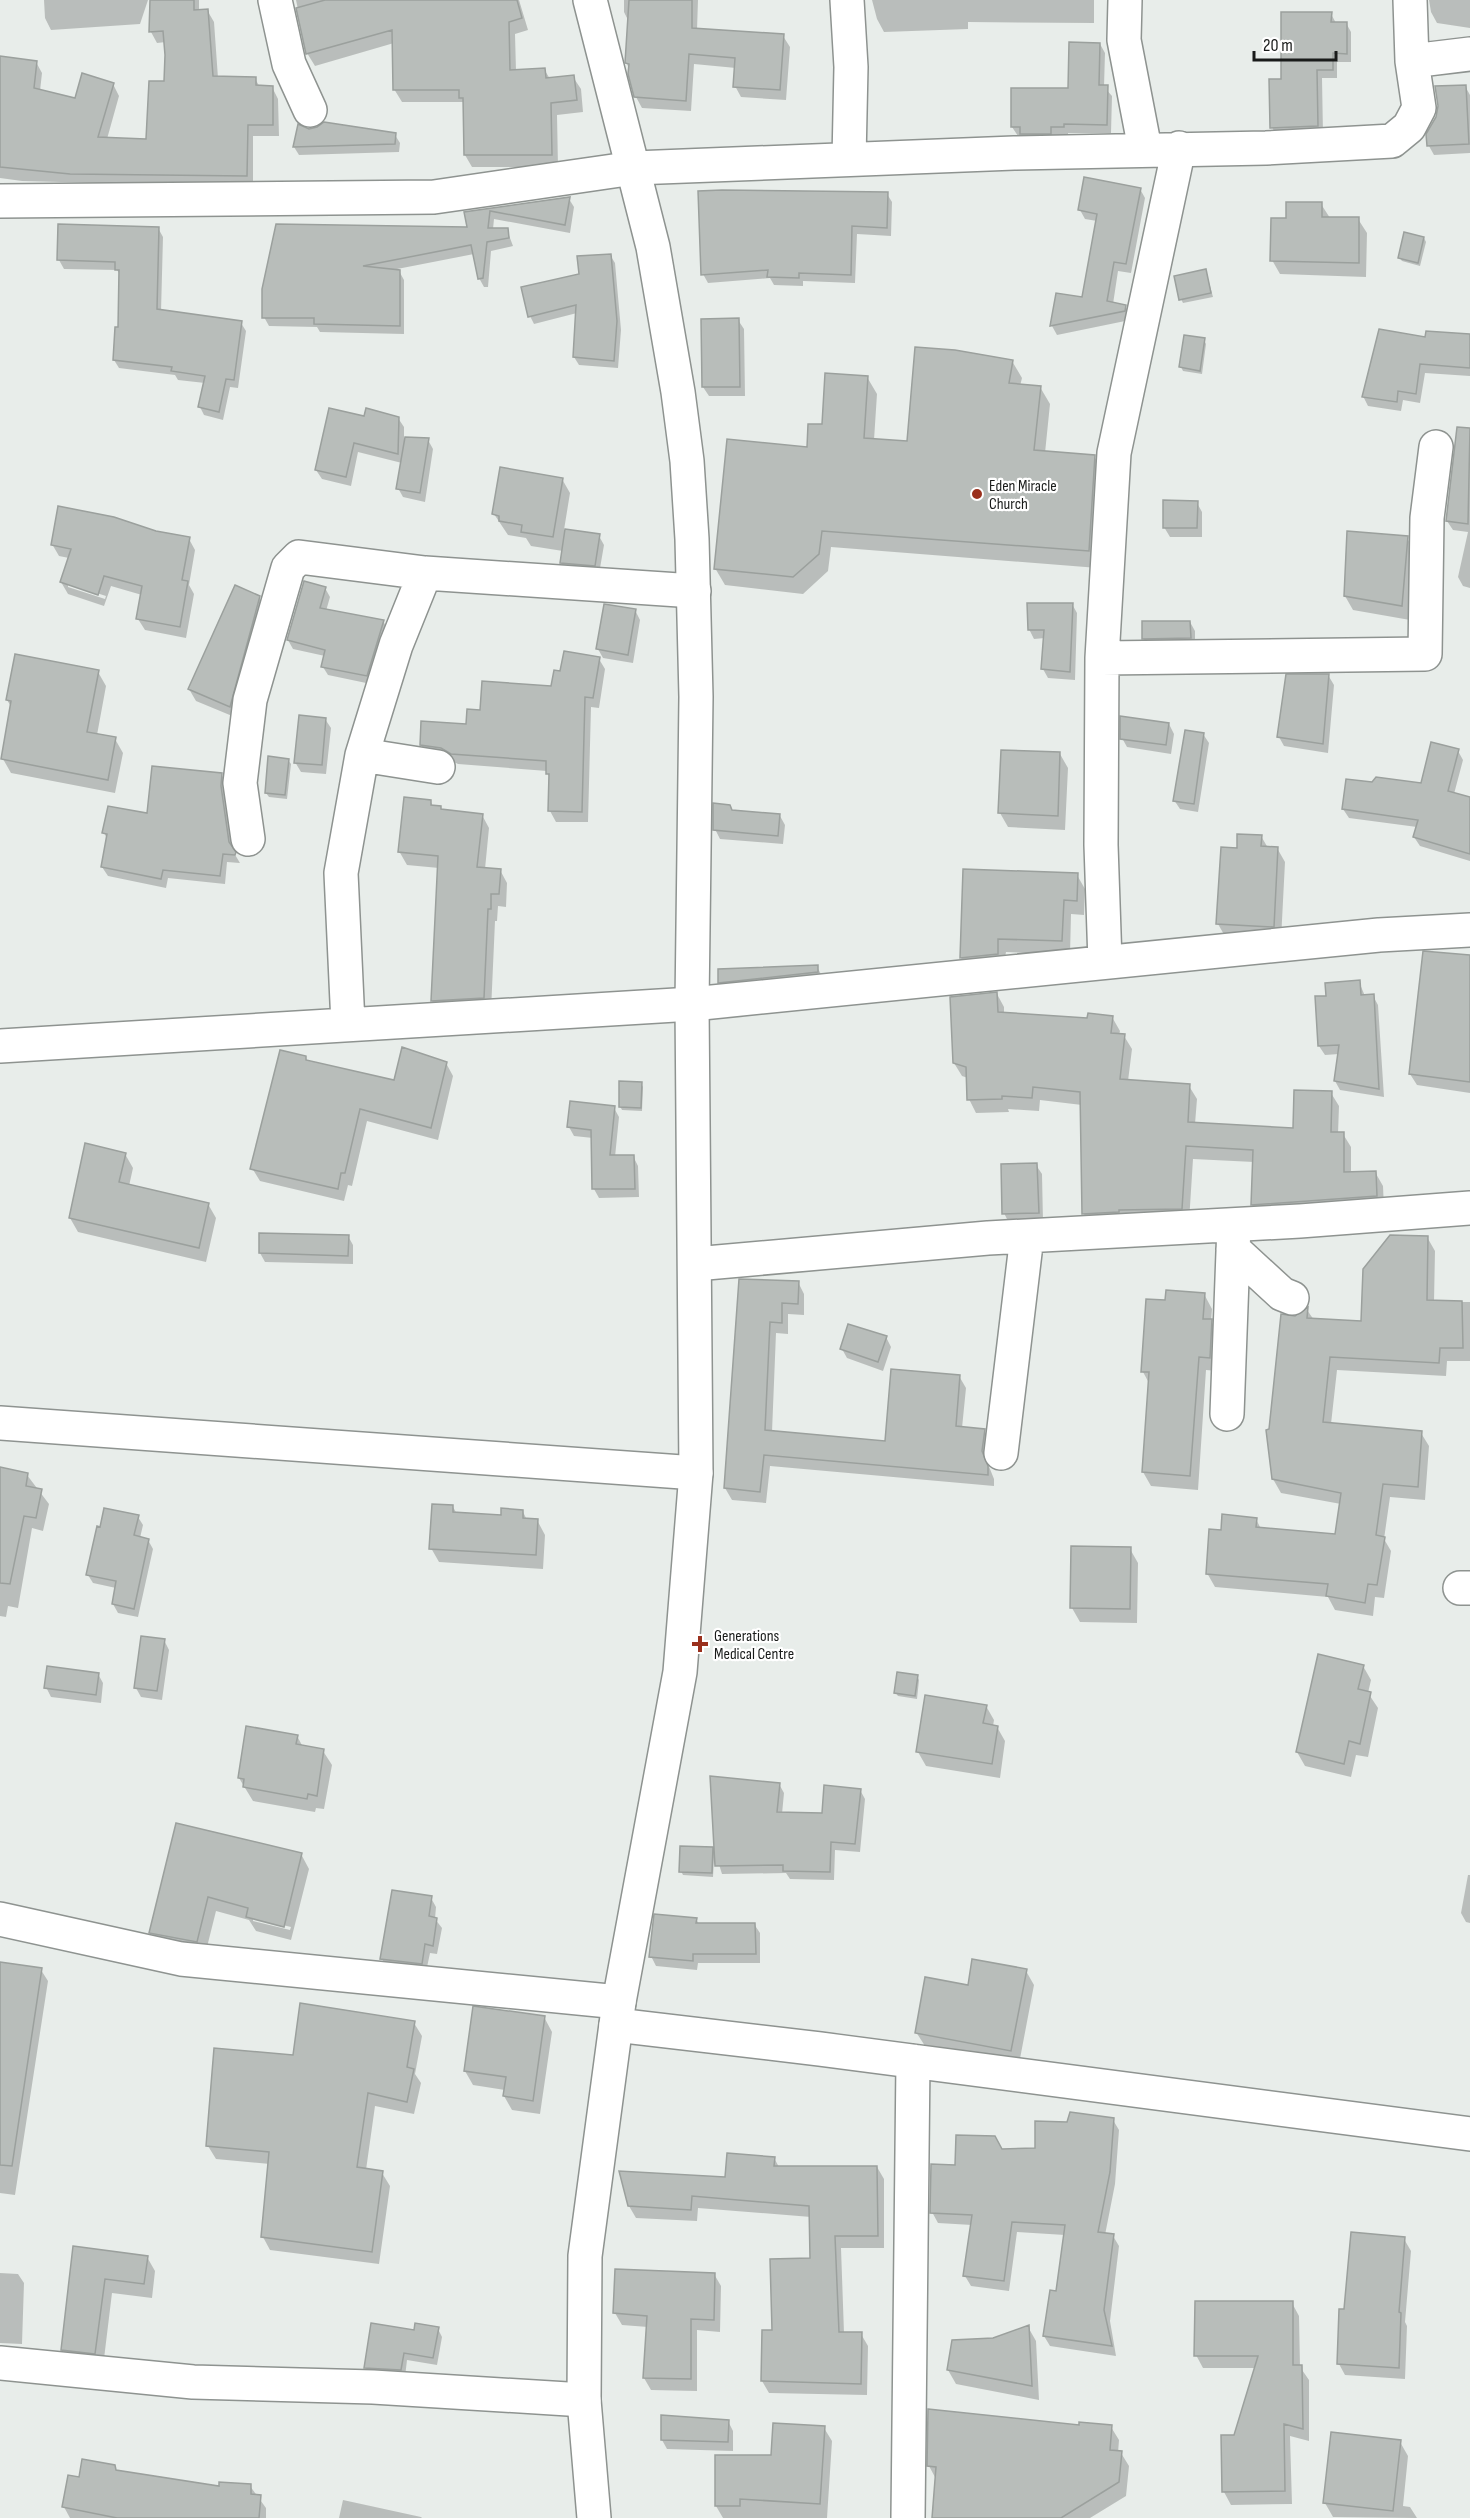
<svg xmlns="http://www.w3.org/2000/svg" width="1470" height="2518" viewBox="0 0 1470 2518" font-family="'Sofia Sans Condensed',sans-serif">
<rect width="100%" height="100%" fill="#e8edea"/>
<path fill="#0003" fill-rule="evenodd" d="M44 0H148L140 24 51 30 45 18Z
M151 0H199V11L207 10 214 22 218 78 255 79 260 87H272L278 99 279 136H253V187L22 181 0 178V58L36 62 42 73 40 91 76 99 113 84 119 96 107 139 150 140 166 83V42L157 43 151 32Z
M296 0H519L528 30 515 34 516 71 544 69 550 79 573 77 581 89 583 112 557 115 558 167H472L465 155 463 102H402L394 89V43L315 66 307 53Z
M624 0H698L697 30 783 36 790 47 786 100 741 97 735 86 736 68 694 64 691 111 642 108 636 97 627 63 629 22 624 12Z
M872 0H1094V23L968 22V29L884 32 877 19Z
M1429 0H1470V28L1437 23 1431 12Z
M1331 14 1336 23H1346L1351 32V62H1337V78H1322L1323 135 1277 137 1272 127 1282 80Z
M1100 44 1105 53 1104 87 1112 96 1111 133H1068V136L1027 143 1023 136H1018L1012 127 1070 90Z
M1465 86 1470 95V153L1434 155 1429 146Z
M309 130 395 135 400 143 399 152 299 155 294 147Z
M1140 189 1145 198 1131 273 1118 271 1113 304 1125 306 1131 315 1130 320 1057 335 1052 326 1083 299 1097 221 1085 219 1080 210Z
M887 194 892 202 891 236 857 234 855 283 803 281V286L774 285 770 278 708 283 703 274Z
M569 199 574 207 570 233 494 219 493 229 507 230 513 246 491 251 488 287H484L479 278 474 254 392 270 399 271 404 280V334L320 332 317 327 269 326 264 317V289L469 229 466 213Z
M1321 204 1330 218 1358 219 1367 233 1366 277 1280 274 1272 260 1287 220Z
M158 228 163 237 161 312 241 323 246 331 238 388 230 387 223 420 204 415 200 407 205 383 178 380 175 375 119 368 114 360 119 329 121 276 117 270 64 269 59 260Z
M1424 238 1426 242 1420 266 1402 261 1399 257Z
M610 255 615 263 621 330 618 368 579 365 574 357 577 313 534 324 530 316 580 275Z
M1206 271 1213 297 1183 303 1181 299Z
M738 320 744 329 745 396H709L703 387Z
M1470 336V376L1425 373 1420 403 1403 400 1401 411 1368 406 1363 396 1427 339Z
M1204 340 1206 344 1202 374 1183 371 1181 367Z
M1012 361 1022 378 1020 386 1040 387 1050 404 1045 453 1094 456 1104 473 1098 568 831 547 828 571 803 594 725 585 715 568 824 426 867 377 877 394 874 440 908 442Z
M365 418H398L404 427V438L428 440 433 449 425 502 403 497 398 488 402 463 358 452 351 486 322 479 316 470Z
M1455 457 1470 459V588L1463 586 1458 577 1468 532 1453 530 1447 521Z
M562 479 570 493 564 530 599 536 604 545 599 574 567 572 561 563 563 551 531 546 526 538 508 535 494 514Z
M1197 503 1202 512V537H1170L1164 527Z
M156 532 189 539 195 550 189 585 194 594 186 638 145 630 138 619 142 595 111 586 104 606 68 594 61 582 69 558 59 556 52 544ZM68 584 106 596 105 599 68 587Z
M1407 538 1415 552 1410 620 1353 610 1345 596Z
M325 588 330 597 326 611 383 621 388 630 371 684 328 675 323 667 325 656 293 649 288 640Z
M259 598 266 610 237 718 196 701 189 689Z
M1072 604 1077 613 1075 680 1048 678 1043 669 1045 638 1034 639 1029 629Z
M635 610 640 620 633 663 603 658 598 649Z
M1190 622 1195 631V647L1149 648 1143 638Z
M599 659 605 669 599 708 591 707 588 822H556L550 811V779L547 771 458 764 448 759 427 756 421 745 467 726 481 712 552 688 562 673Z
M98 672 106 686 97 735 115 739 123 753 115 793 11 773 3 759 12 708 7 700Z
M1328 675 1334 685 1328 753 1284 746 1279 737Z
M325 719 331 728 326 774 301 772 295 762Z
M1169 724 1174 734 1171 754 1127 747 1122 738Z
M1203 734 1209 743 1198 812 1180 809 1174 800Z
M1002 751 1060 754 1068 768 1065 830 1008 827 1000 813Z
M1458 751 1463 760 1454 794 1470 798V861L1420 846 1414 837 1417 827 1349 818 1343 809 1373 784 1422 785Z
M288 760 291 764 287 799 269 797 266 793Z
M221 774 227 784 226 796 234 853 240 863 227 862 225 884 168 878 166 888 108 876 102 867 108 840 104 833 148 815Z
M430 801 434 807 442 811 482 815 489 828 485 869 500 870 507 883 506 907 498 906 497 921H495L491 1011 440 1014 432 1001 439 868 407 865 399 851Z
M732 811 780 816 785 825 783 844 720 839 715 829Z
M1261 836 1268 848H1277L1285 862 1281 940 1226 938 1218 924Z
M965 870 1077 875 1085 889 1084 915 1071 914 1070 955 1006 952 1003 968 969 972 961 958Z
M1425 953 1470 956V1093L1417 1085 1410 1074Z
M817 967 822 976 725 991 720 982Z
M1359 982 1365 996H1373L1378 1005 1384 1097 1340 1090 1335 1081 1339 1054 1325 1055 1319 1046 1328 997Z
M997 994 1004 1007V1013L1089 1020 1112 1017 1120 1031 1119 1035 1124 1036 1132 1049 1128 1081 1189 1086 1197 1099 1195 1124 1295 1129 1331 1093 1339 1106 1338 1134H1343L1351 1147V1173L1375 1172 1383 1186 1384 1209 1260 1218 1252 1205 1254 1162 1193 1159 1189 1222 1091 1227 1084 1214 1082 1105 1040 1100 1039 1111 1008 1109 1009 1112 976 1113 969 1099 968 1078 962 1076 954 1063Z
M404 1049 446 1063 453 1076 438 1140 367 1121 352 1186 348 1185 344 1201 260 1181 252 1168 305 1057 308 1062 395 1082Z
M641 1083 643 1087 642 1111 622 1110 620 1106Z
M614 1108 619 1117 615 1157 633 1156 638 1166 639 1197 599 1198 594 1189 593 1138 574 1136 569 1127Z
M125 1154 133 1168 129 1186 208 1204 216 1218 206 1262 78 1232 70 1218Z
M1036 1165 1042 1174 1043 1222 1009 1223 1004 1213Z
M261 1234 348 1236 353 1245V1264L265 1262 260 1253Z
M1427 1237 1435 1251 1434 1302H1470V1361H1447L1446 1376 1337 1370 1331 1424 1421 1433 1429 1446 1425 1500 1390 1497 1384 1539 1391 1551 1384 1598 1375 1597 1373 1616 1335 1610 1328 1597 1215 1587 1207 1573 1222 1532 1256 1519 1261 1529 1336 1536 1341 1504 1281 1493 1273 1479 1270 1431 1296 1318 1307 1310 1314 1320 1363 1323Z
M740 1280 798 1282 804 1294V1315L788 1314V1334L776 1333 772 1432 886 1443 959 1376 966 1388 962 1428 984 1430 991 1442 988 1464 994 1479V1486L770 1466 766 1503 732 1500 725 1488Z
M1204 1294 1212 1309 1211 1321 1219 1335 1218 1371 1206 1370 1198 1490 1151 1486 1143 1472 1149 1383 1143 1372 1166 1302Z
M886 1337 891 1347 883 1371 847 1358 842 1349Z
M0 1469 27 1475 49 1504 43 1531 32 1528 18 1608 8 1606 6 1617 0 1616Z
M453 1507 457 1514 502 1517 523 1512 527 1520H537L545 1535 543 1569 439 1562 431 1548Z
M138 1517 143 1525 140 1538 148 1540 153 1549 138 1617 118 1613 113 1604 116 1588 93 1583 88 1575Z
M1073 1548 1130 1549 1138 1563 1137 1623 1080 1622 1072 1608Z
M164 1640 169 1650 162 1700 141 1697 136 1688Z
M1363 1666 1371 1680 1368 1693 1378 1708 1368 1757 1356 1755 1351 1777 1305 1766 1297 1752Z
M98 1674 103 1683 101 1703 51 1697 46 1687Z
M917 1676 919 1680 917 1699 898 1696 895 1692Z
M986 1706 994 1720 993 1726 997 1727 1005 1741 1000 1778 926 1766 918 1752Z
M297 1736 303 1747 323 1751 332 1765 324 1809 316 1808 315 1812 253 1801 239 1778Z
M779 1784 784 1793 782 1814H823L860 1790 865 1799 860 1852 835 1850 834 1880 790 1879 786 1873 722 1874 717 1858H714L713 1877 683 1875 681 1871 712 1849 716 1857Z
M177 1825 301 1854 309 1869 291 1940 256 1931 249 1920 216 1911 205 1955 159 1947 151 1932ZM253 1918 291 1927 290 1930 253 1921Z
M1468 1875H1470V1923L1466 1922 1461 1913Z
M431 1898 436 1907 435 1919 442 1928 437 1954 430 1953 426 1972 387 1968 382 1959Z
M696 1919 699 1924H754L760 1933V1963H698L697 1970 656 1966 651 1956Z
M0 1963 41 1970 48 1981 15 2195 0 2193Z
M1026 1971 1034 1985 1019 2064 925 2046 916 2032 969 1987Z
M544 2017 552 2032 540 2114 512 2110 504 2096 505 2090 473 2085 465 2071Z
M414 2023 422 2036 415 2074 421 2083 414 2114 375 2106 366 2170 382 2173 390 2186 379 2264 270 2250 263 2237 270 2164 216 2159 208 2146 294 2057Z
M1113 2120 1119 2130 1115 2184 1105 2235 1113 2236 1119 2246 1110 2321 1116 2356 1050 2346 1044 2336 1058 2292 1065 2235 1017 2232 1009 2291 971 2286 965 2276 972 2225 938 2223 932 2212 957 2166 1002 2151 1036 2150 1068 2124Z
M774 2158 779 2167H877L884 2179V2248H841L844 2333 861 2334 868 2346 867 2395 769 2393 762 2381 774 2332 811 2259V2217L698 2208 697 2221 636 2218 629 2206 726 2178Z
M1404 2239 1411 2251 1405 2322 1407 2326 1405 2379 1345 2375 1339 2364 1346 2311Z
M75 2248 147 2257 155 2271 152 2298 112 2293 103 2367 71 2364 63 2350Z
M0 2273 18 2274 24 2283 22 2344 0 2343Z
M714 2274 721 2286 720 2332 697 2330V2391L651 2390 644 2378 648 2327 622 2325 615 2313Z
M1292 2303 1299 2316 1300 2367 1309 2380V2441L1290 2436 1292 2504 1231 2505 1224 2492 1235 2436 1256 2368H1203L1196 2355Z
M1028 2327 1036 2341 1039 2400 956 2384 948 2370 993 2339Z
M438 2329 442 2337 437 2365 407 2360 405 2377 370 2375 366 2368 415 2331Z
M728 2421 733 2431V2451L667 2449 662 2440Z
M1080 2427H1111L1119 2440 1118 2453H1121L1129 2466 1126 2496 1090 2518H934L936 2479 929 2466Z
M824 2428 832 2441 827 2518H723L716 2506 772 2457Z
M1400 2442 1408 2456 1403 2506 1410 2507 1417 2518 1333 2517 1325 2503Z
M114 2467 117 2471 221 2488 250 2486 266 2508V2518H70L64 2507 80 2479Z
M343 2500 421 2517 422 2518H339Z"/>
<path fill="#b8bdba" stroke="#9ba09d" stroke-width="1.5" d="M150 0H194V10L208 9 213 76 256 77V85L273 86V125H248L247 176 70 174 0 167V56L37 61 34 88 75 98 82 73 114 83 98 137 146 139 149 81H164L165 55 163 31 149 32Z
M325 0H517L522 18 509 22 510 70 545 68 546 78 574 75 577 100 551 103 552 155H464L463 98H459V90H393L392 30 306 54 296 8Z
M629 0H692V28L784 34 780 90 733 87 735 58 689 54 686 101 634 97 628 74 629 64 625 63Z
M1281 12H1332L1331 22H1347V54L1333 53V70H1317L1318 126 1270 128 1269 79H1281Z
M1069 42 1100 43 1099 85H1108L1107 125 1064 124V127H1051V134H1020V127H1011V88H1068Z
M1466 85 1469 144 1427 146 1426 134 1436 117 1438 106 1435 86Z
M324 122 396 133 395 144 293 147 298 124 309 129 317 127Z
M1084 177 1141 188 1126 264 1114 262 1107 301 1126 305 1125 311 1050 326 1056 293 1082 297 1097 214 1078 210Z
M722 190 888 192 887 228 852 226 851 275 799 273V278L767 277 768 270 701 275 698 191Z
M570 197 565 225 490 211 488 228H508L509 238 487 242 483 278 478 279 471 245 363 266 400 270V326L314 324V318H262V289L276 224 467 227 464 212Z
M1286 202H1322V217H1359V263L1270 261 1271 218H1286Z
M58 224 159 227 157 309 242 321 234 380 226 379 219 412 198 407 205 376 171 371 172 367 113 360 115 327H118L119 270H115V262L57 260Z
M1404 232 1424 237 1418 263 1398 258Z
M611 254 617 321 614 361 573 357 576 305 528 317 521 287 579 274 577 256Z
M1206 269 1211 293 1179 300 1174 276Z
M739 318 740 387H702L701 319Z
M1379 329 1425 337 1426 331 1470 334V368L1420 364 1416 394 1398 391 1397 402 1362 397Z
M1184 335 1205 338 1200 371 1179 367Z
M915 347 955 350 1013 360 1009 383 1041 386 1034 450 1095 455 1089 551 822 531 819 554 793 577 714 569 727 439 807 447 808 424H822L825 373 868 376 864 438 907 441Z
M329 408 364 416 366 408 399 417 398 454 354 443 346 477 315 470Z
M1457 427 1470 428 1468 524 1446 521Z
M405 437 429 438 420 493 396 489Z
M500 467 563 478 553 537 521 532 522 525 499 521V516L492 514Z
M1163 500 1198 501 1197 528H1163Z
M58 506 114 517 156 531 190 537 182 580 188 581 180 627 136 619 142 586 104 576 98 595 60 582 71 549 51 545Z
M565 529 600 534 595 566 560 563Z
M1347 531 1408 536 1402 606 1344 596Z
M304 581 326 587 320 608 384 620 367 676 321 667 325 650 287 640Z
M235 585 260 596 230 707 188 689Z
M1027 603H1073L1070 672 1041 669 1044 630H1028Z
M604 604 636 609 628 655 596 649Z
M1142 621H1190L1191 638 1142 639Z
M564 651 600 657 593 698 585 697 582 812 548 811 549 774H546V761L451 754 441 748 420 745 421 721 466 724 467 709 480 710 482 681 551 686 554 670 560 671Z
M15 654 99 670 87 732 116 737 108 780 1 759 11 701 6 700Z
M1286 674H1329L1323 744 1277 737Z
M299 715 326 718 322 765 294 763Z
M1120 716 1169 723 1166 745 1120 739Z
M1185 730 1204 733 1194 804 1173 801Z
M1431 742 1459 749 1448 791 1470 797V854L1413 837 1418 820 1342 809 1346 779 1372 782 1376 777 1421 783Z
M1001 750 1060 752 1058 816 998 813Z
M268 756 289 759 285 795 265 793Z
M152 766 222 773 221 786 229 842 236 852 235 855 223 854 220 876 163 870 161 879 101 867 107 834 102 833 108 806 147 813Z
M404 797 431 800V805L441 806V809L483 814 477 867 501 869 499 894H491V909H488L484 998 431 1001 438 856 398 852Z
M713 803 730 805 732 810 780 814 778 836 713 830Z
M1237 834 1262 835 1261 846 1278 847 1274 927 1216 924 1221 847 1237 848Z
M963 869 1078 873 1077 901 1064 900 1062 941 998 939V954L960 958Z
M1423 951 1470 955V1082L1409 1074Z
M818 965V972L718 983V969Z
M1360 980 1361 995 1374 994 1379 1089 1334 1081 1339 1045 1318 1046 1315 996H1326L1325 983Z
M997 992 998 1012 1087 1018 1088 1013 1113 1016 1111 1033 1125 1034 1120 1079 1190 1084 1188 1122 1293 1128 1294 1090 1332 1091 1331 1132H1344V1172L1376 1171 1377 1196 1251 1205 1253 1150 1186 1146 1182 1209 1119 1210V1212L1082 1214 1080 1092 1033 1087 1032 1098 1002 1096V1099L967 1100 966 1067 953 1063 950 997Z
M402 1047 447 1062 431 1128 360 1109 345 1173H341L338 1189 250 1169 280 1050 306 1056V1060L394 1080Z
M619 1081 642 1082 641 1108 619 1107Z
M570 1101 615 1106 610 1155H634L635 1189H592L591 1130 567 1127Z
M85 1143 126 1153 119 1182 209 1203 199 1248 69 1218Z
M1037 1163 1039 1213 1002 1214 1001 1164Z
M259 1233 349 1235 348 1256 259 1253Z
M1390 1235 1428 1236 1427 1300 1462 1301 1463 1348H1440L1439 1363 1330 1357 1323 1422 1422 1431 1418 1487 1383 1484 1376 1535 1385 1537 1377 1585 1368 1584 1365 1603 1326 1596 1328 1584 1206 1574 1209 1529 1221 1530 1222 1514 1257 1518 1256 1527 1335 1534 1341 1493 1272 1479 1266 1430 1269 1429 1281 1314 1295 1316 1308 1307 1307 1318 1361 1321 1363 1269Z
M739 1279 799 1281 798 1304 782 1303V1323L770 1322 765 1430 885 1441 891 1369 960 1375 956 1426 985 1429 982 1451 988 1466V1475L764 1455 760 1492 724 1488Z
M1166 1290 1205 1293 1203 1319H1212L1210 1358 1199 1357 1190 1476 1142 1472 1149 1372H1141L1146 1299 1165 1300Z
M848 1324 887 1336 878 1362 840 1349Z
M0 1467 28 1473 26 1486 42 1489 36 1518 24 1516 10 1584 0 1583Z
M432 1504 453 1505V1512L501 1515V1508L523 1510V1518L538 1519 536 1555 429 1549Z
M104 1508 139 1515 134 1535 149 1539 134 1609 112 1604 116 1581 86 1575 97 1526 100 1527Z
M1071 1546 1131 1547 1130 1609 1070 1608Z
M141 1636 165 1639 157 1691 134 1688Z
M1318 1654 1364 1665 1358 1689 1371 1692 1360 1744 1349 1741 1344 1764 1296 1752Z
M47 1666 99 1673 96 1695 44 1688Z
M897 1672 918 1675 915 1696 894 1693Z
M925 1695 987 1705 983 1723 998 1726 992 1764 916 1752Z
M246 1726 298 1735 296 1744 324 1749 317 1796 308 1794 307 1799 243 1787 244 1779 238 1778Z
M710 1776 780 1783 777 1812 822 1813 824 1785 861 1789 855 1844 831 1842 830 1872 783 1871V1865L715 1866Z
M176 1823 302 1853 284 1927 246 1917 248 1908 208 1897 197 1942 149 1933Z
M680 1846 713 1847 712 1873 679 1872Z
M392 1890 432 1896 429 1916 437 1918 433 1946 425 1944 422 1964 380 1959Z
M654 1914 697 1918 696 1923H755L756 1954H693V1961L649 1957Z
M972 1959 1027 1969 1011 2051 915 2033 925 1977 968 1985Z
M0 1962 42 1968 12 2166 0 2165Z
M300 2003 415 2021 407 2067 414 2069 407 2102 368 2093 357 2167 383 2171 372 2252 261 2237 269 2152 206 2146 214 2048 293 2055Z
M473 2006 545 2016 533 2101 503 2096 506 2077 464 2071Z
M1070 2112 1114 2118 1110 2172 1098 2232 1114 2234 1104 2310 1112 2346 1043 2336 1050 2290 1056 2291 1065 2225 1012 2222 1004 2281 963 2276 972 2215 930 2213 931 2164 955 2165 956 2135 995 2136 1002 2149 1035 2148V2121L1067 2122Z
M727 2153 775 2157 774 2166H877L878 2236H835L839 2332H862L861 2384 761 2381 762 2330H772L770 2259 810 2258 809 2206 692 2196 691 2210 628 2206 619 2171 725 2177Z
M1351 2232 1405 2237 1399 2312 1401 2313 1399 2368 1337 2364 1339 2309H1344Z
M73 2246 148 2256 144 2284 105 2279 95 2354 61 2350Z
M615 2269 715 2273 714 2320 691 2319V2379L643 2378 647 2316 613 2313Z
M1195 2301H1293V2365H1302L1303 2429 1284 2424 1285 2491 1222 2492 1221 2435H1234L1258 2356H1194Z
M371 2323 414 2330 415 2323 439 2327 433 2358 404 2353 401 2370 364 2368Z
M1029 2325 1032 2386 947 2370 952 2340 993 2338Z
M928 2409 1079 2425V2422L1112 2425 1110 2450 1122 2451 1119 2482 1061 2518H932L936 2467 927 2466Z
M661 2415 729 2420 728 2442 661 2440Z
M773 2423 825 2426 820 2504 740 2499V2506H715V2455H771Z
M1331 2432 1401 2440 1393 2511 1323 2503Z
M82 2459 115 2465 116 2470 219 2486V2482L251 2484V2494L261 2495 259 2518H117L62 2507 68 2475 79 2477Z"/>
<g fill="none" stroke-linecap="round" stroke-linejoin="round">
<g stroke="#8e9390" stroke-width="36">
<path id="street" d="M275 0 289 64 310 110
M847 0 851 67 849 159
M1125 0 1124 40 1145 149
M1412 61 1470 54
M0 201 434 197 634 168 1014 153 1266 148 1392 141 1409 127 1419 108 1412 61 1410 0
M1102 658 1425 654 1427 518 1436 447
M362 755 438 767
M248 839 240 783 250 700 288 568 299 557 425 573 694 591
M1105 962 1101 845 1102 658 1114 453 1179 148
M348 1024 341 873 362 755 396 645 425 573
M0 1046 692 1004 1379 935 1470 930
M1233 1249 1282 1294 1292 1298
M695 1264 988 1238 1300 1221 1470 1208
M1227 1414 1234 1225
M0 1423 696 1473
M1001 1453 1027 1236
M1460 1588H1470
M0 1919 181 1959 619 2002
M616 2025 820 2049 1470 2134
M0 2363 193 2382 373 2387 584 2400
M908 2518 913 2061"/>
</g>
<g stroke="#8e9390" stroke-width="36">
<path id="secondary" d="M590 0 653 247 678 392 687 461 692 539 696 697 692 1004 696 1473 680 1672 619 2002 585 2256 584 2400 594 2518"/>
</g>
<use href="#street" stroke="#fff" stroke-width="33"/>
<use href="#secondary" stroke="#fff" stroke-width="33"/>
</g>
<g fill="#9a301d" stroke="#fff" stroke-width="2">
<circle cx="977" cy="494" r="6"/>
<path d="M697 1635h6v6h6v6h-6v6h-6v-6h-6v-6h6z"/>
</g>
<g text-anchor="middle" stroke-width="4.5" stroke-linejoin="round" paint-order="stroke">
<g font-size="16" fill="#191b1a" stroke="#fff" text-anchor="start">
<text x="989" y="491">Eden Miracle<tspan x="989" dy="18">Church</tspan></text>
<text x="714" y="1641">Generations<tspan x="714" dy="18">Medical Centre</tspan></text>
</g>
</g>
<path d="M1254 51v9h82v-9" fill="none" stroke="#191b1a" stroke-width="3"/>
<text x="1263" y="51" font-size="18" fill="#191b1a" stroke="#ffffff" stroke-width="4.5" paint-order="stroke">20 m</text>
</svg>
